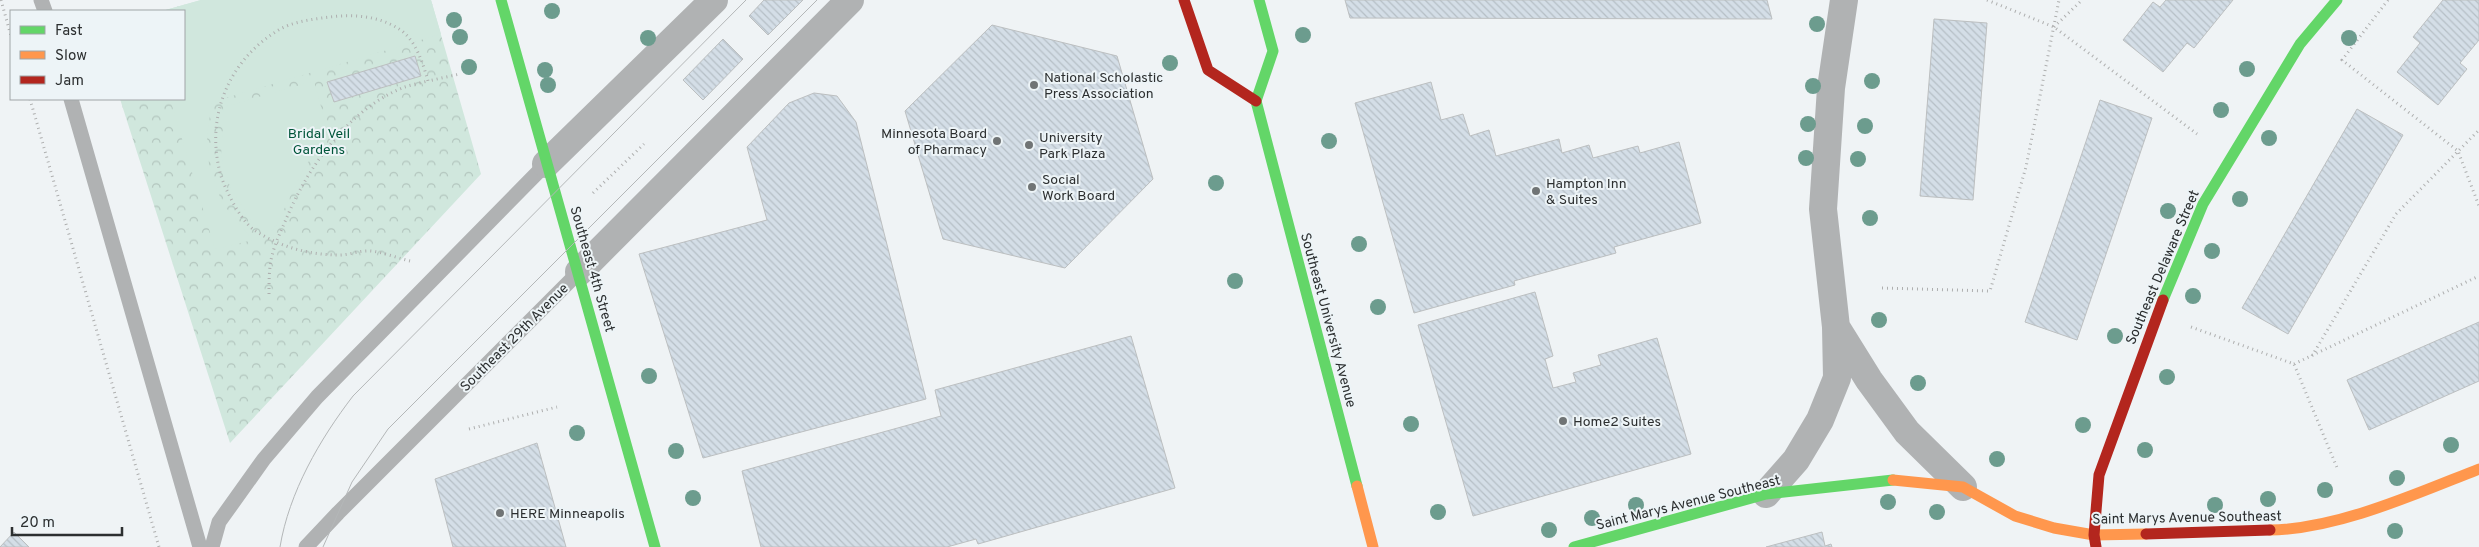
<svg xmlns="http://www.w3.org/2000/svg" width="2479" height="547" viewBox="0 0 2479 547" font-family="Overpass,sans-serif">
<defs>
<pattern id="forest-crowns" width="20" height="18" patternUnits="userSpaceOnUse" patternTransform="scale(1.25)"><rect width="20" height="18" fill="#d0e7dd"/><path d="M2 6a3 3 0 1 1 6 0M12 15a3 3 0 1 1 6 0" fill="none" stroke="#b3c6be"/></pattern>
<pattern id="building-back-hatch" width="6" height="6" patternUnits="userSpaceOnUse" patternTransform="scale(1.25)"><rect width="6" height="6" fill="#d4dee7"/><path d="M-1 5l2 2M0 0l6 6M5-1l2 2" fill="none" stroke="#b6bfc6"/></pattern>
</defs>
<rect width="100%" height="100%" fill="#eff3f5"/>
<path fill="url(#forest-crowns)" d="M201 0H431L481 174 230 443 120 99H184V11H162Z"/>
<path fill="#d0e7dd" d="M201 0H431L441 34 212 102 207 135 209 165 222 203 253 240 215 249 170 99H184V11H162Z
M314 81 328 132 303 170 277 224 271 232 252 223 229 184 221 157 224 107Z"/>
<path fill="url(#building-back-hatch)" stroke="#bcbfc0" d="M764 0H803L768 35 749 16Z
M1345 0H1767L1772 19 1350 18Z
M2166 0H2233L2194 48 2187 43 2163 72 2123 40 2153 2 2160 7Z
M2443 0H2479V40L2460 63 2467 69 2438 105 2397 72 2420 43 2413 37Z
M1934 19 1987 23 1973 200 1920 196Z
M992 25 1117 56 1153 179 1065 268 943 239 905 111Z
M723 39 743 59 703 100 683 80Z
M415 56 421 76 334 102 327 82Z
M1431 82 1441 120 1463 114 1470 136 1489 130 1496 156 1559 139 1562 153 1589 145 1593 158 1638 146 1640 153 1679 142 1701 223 1614 247 1616 253 1514 281 1515 285 1414 313 1355 103Z
M814 93 837 96 856 122 926 399 703 458 639 254 767 220 747 147 789 103Z
M2100 100 2152 118 2077 340 2025 322Z
M2357 109 2403 135 2288 334 2242 308Z
M1535 292 1553 356 1545 359 1553 388 1576 382 1573 373 1601 365 1598 355 1657 338 1691 454 1473 516 1418 325Z
M2479 322V381L2369 430 2347 380Z
M1131 336 1175 488 978 544 976 539 947 547H761L742 471 941 416 935 390Z
M537 443 566 547H453L435 479Z
M14 532 29 547H0Z
M1822 532 1825 546 1831 544 1832 547H1766Z"/>
<g fill="none" stroke-linecap="round" stroke-linejoin="round">
<path stroke="#aeafaf" stroke-width="3" stroke-dasharray="1 4" stroke-linecap="butt" d="M1 0 11 36
M1987 0 2054 27 2197 134
M2388 0 2342 60 2458 151 2479 206
M2054 27 2082 0
M30 99 159 547
M593 193 644 144
M410 261C397 258 383 252 370 251 360 250 350 255 340 255 309 255 280 247 254 230 241 221 226 191 221 176 204 117 229 58 282 28 297 21 314 19 330 17 355 14 381 16 402 31 417 43 423 64 428 81L460 74
M1882 288 1990 291 2026 167 2059 0
M269 294C269 283 269 271 271 260 274 245 281 231 287 217 309 165 349 110 402 88 410 85 420 83 428 81
M2191 327 2294 364 2338 470
M2312 356 2396 214 2479 130
M2294 364 2479 276
M469 429 557 407"/>
<path stroke="#b0b2b3" stroke-width="15" d="M41 0 45 11
M71 99 200 547
M212 547 219 522 264 459 317 397 546 164
M306 547 338 513 579 272"/>
<path stroke="#b0b2b3" stroke-width="28" d="M546 164 714 0
M579 272 850 0
M1836 327 1869 380 1907 432 1963 487
M1766 494 1796 460 1820 420 1837 378 1836 327 1823 209 1831 88 1844 0"/>
<path stroke="#63d668" stroke-width="11" d="M501 0 655 547
M1256 101 1357 486
M1256 101 1273 51 1259 0
M2163 300 2203 204 2300 44 2337 0
M1574 547 1766 494 1893 480"/>
<path stroke="#ff974d" stroke-width="11" d="M1893 480 1963 487 2015 516 2054 528 2094 535 2146 534
M1357 486 1373 547
M2270 530C2338 529 2415 494 2479 469"/>
<path stroke="#b3261e" stroke-width="11" d="M1184 0 1208 70 1256 101
M2146 534 2270 530
M2096 547 2094 535 2099 475 2163 300"/>
<path stroke="#b4b7b8" stroke-width="1" d="M280 547C289 492 320 439 353 396L746 0
M323 547 352 482 388 429 817 0"/>
</g>
<g fill="#6c9c8e">
<circle cx="552" cy="11" r="8"/>
<circle cx="454" cy="20" r="8"/>
<circle cx="1817" cy="24" r="8"/>
<circle cx="1303" cy="35" r="8"/>
<circle cx="460" cy="37" r="8"/>
<circle cx="648" cy="38" r="8"/>
<circle cx="2349" cy="38" r="8"/>
<circle cx="1170" cy="63" r="8"/>
<circle cx="469" cy="67" r="8"/>
<circle cx="2247" cy="69" r="8"/>
<circle cx="545" cy="70" r="8"/>
<circle cx="1872" cy="81" r="8"/>
<circle cx="548" cy="85" r="8"/>
<circle cx="1813" cy="86" r="8"/>
<circle cx="2221" cy="110" r="8"/>
<circle cx="1808" cy="124" r="8"/>
<circle cx="1865" cy="126" r="8"/>
<circle cx="2269" cy="138" r="8"/>
<circle cx="1329" cy="141" r="8"/>
<circle cx="1806" cy="158" r="8"/>
<circle cx="1858" cy="159" r="8"/>
<circle cx="1216" cy="183" r="8"/>
<circle cx="2240" cy="199" r="8"/>
<circle cx="2168" cy="211" r="8"/>
<circle cx="1870" cy="218" r="8"/>
<circle cx="1359" cy="244" r="8"/>
<circle cx="2212" cy="251" r="8"/>
<circle cx="1235" cy="281" r="8"/>
<circle cx="2193" cy="296" r="8"/>
<circle cx="1378" cy="307" r="8"/>
<circle cx="1879" cy="320" r="8"/>
<circle cx="2115" cy="336" r="8"/>
<circle cx="649" cy="376" r="8"/>
<circle cx="2167" cy="377" r="8"/>
<circle cx="1918" cy="383" r="8"/>
<circle cx="1411" cy="424" r="8"/>
<circle cx="2083" cy="425" r="8"/>
<circle cx="577" cy="433" r="8"/>
<circle cx="2451" cy="445" r="8"/>
<circle cx="2145" cy="450" r="8"/>
<circle cx="676" cy="451" r="8"/>
<circle cx="1997" cy="459" r="8"/>
<circle cx="2397" cy="478" r="8"/>
<circle cx="2325" cy="490" r="8"/>
<circle cx="693" cy="498" r="8"/>
<circle cx="2268" cy="499" r="8"/>
<circle cx="1888" cy="502" r="8"/>
<circle cx="1636" cy="505" r="8"/>
<circle cx="2215" cy="505" r="8"/>
<circle cx="1438" cy="512" r="8"/>
<circle cx="1937" cy="512" r="8"/>
<circle cx="1592" cy="518" r="8"/>
<circle cx="1549" cy="530" r="8"/>
<circle cx="2395" cy="531" r="8"/>
</g>
<g fill="#707475" stroke="#edf4f7" stroke-width="2">
<circle cx="1034" cy="85" r="5"/>
<circle cx="997" cy="141" r="5"/>
<circle cx="1029" cy="145" r="5"/>
<circle cx="1032" cy="187" r="5"/>
<circle cx="1536" cy="191" r="5"/>
<circle cx="1563" cy="421" r="5"/>
<circle cx="500" cy="513" r="5"/>
</g>
<g text-anchor="middle" stroke-width="4" stroke-linejoin="round" paint-order="stroke">
<g font-size="14" fill="#2c2f30" stroke="#edf4f7" text-anchor="start">
<text x="1044" y="82">National Scholastic<tspan x="1044" dy="16">Press Association</tspan></text>
<text x="987" y="138" text-anchor="end">Minnesota Board<tspan x="987" dy="16">of Pharmacy</tspan></text>
<text x="1039" y="142">University<tspan x="1039" dy="16">Park Plaza</tspan></text>
<text x="1042" y="184">Social<tspan x="1042" dy="16">Work Board</tspan></text>
<text x="1546" y="188">Hampton Inn<tspan x="1546" dy="16">&amp; Suites</tspan></text>
<text x="1573" y="426">Home2 Suites</text>
<text x="510" y="518">HERE Minneapolis</text>
</g>
<g font-size="14" fill="#00553a" stroke="#edf4f7">
<text x="319" y="138">Bridal Veil<tspan x="319" dy="16">Gardens</tspan></text>
</g>
<g font-size="14" fill="#2c2f30" stroke="#edf4f7">
<text transform="translate(2162 267) rotate(-67)" y="5">Southeast Delaware Street</text>
<text transform="translate(593 269) rotate(74)" y="5">Southeast 4th Street</text>
<text transform="translate(1329 320) rotate(75)" y="5">Southeast University Avenue</text>
<text transform="translate(514 337) rotate(-45)" y="5">Southeast 29th Avenue</text>
<text transform="translate(1688 502) rotate(-14)" y="5">Saint Marys Avenue Southeast</text>
<text transform="translate(2187 517) rotate(-1)" y="5">Saint Marys Avenue Southeast</text>
</g>
</g>
<rect x="10" y="10" width="175" height="90" fill="#edf4f7" stroke="#a0a5a7"/>
<rect x="20" y="26" width="25" height="8" fill="#63d668" stroke="#a0a5a7"/>
<text x="55" y="35" font-size="15" fill="#2c2f30">Fast</text>
<rect x="20" y="51" width="25" height="8" fill="#ff974d" stroke="#a0a5a7"/>
<text x="55" y="60" font-size="15" fill="#2c2f30">Slow</text>
<rect x="20" y="76" width="25" height="8" fill="#b3261e" stroke="#a0a5a7"/>
<text x="55" y="85" font-size="15" fill="#2c2f30">Jam</text>
<path d="M12 527v8h110v-8" fill="none" stroke="#2c2f30" stroke-width="2.5"/>
<text x="20" y="527" font-size="15" fill="#2c2f30" stroke="#edf4f7" stroke-width="4" paint-order="stroke">20 m</text>
</svg>
